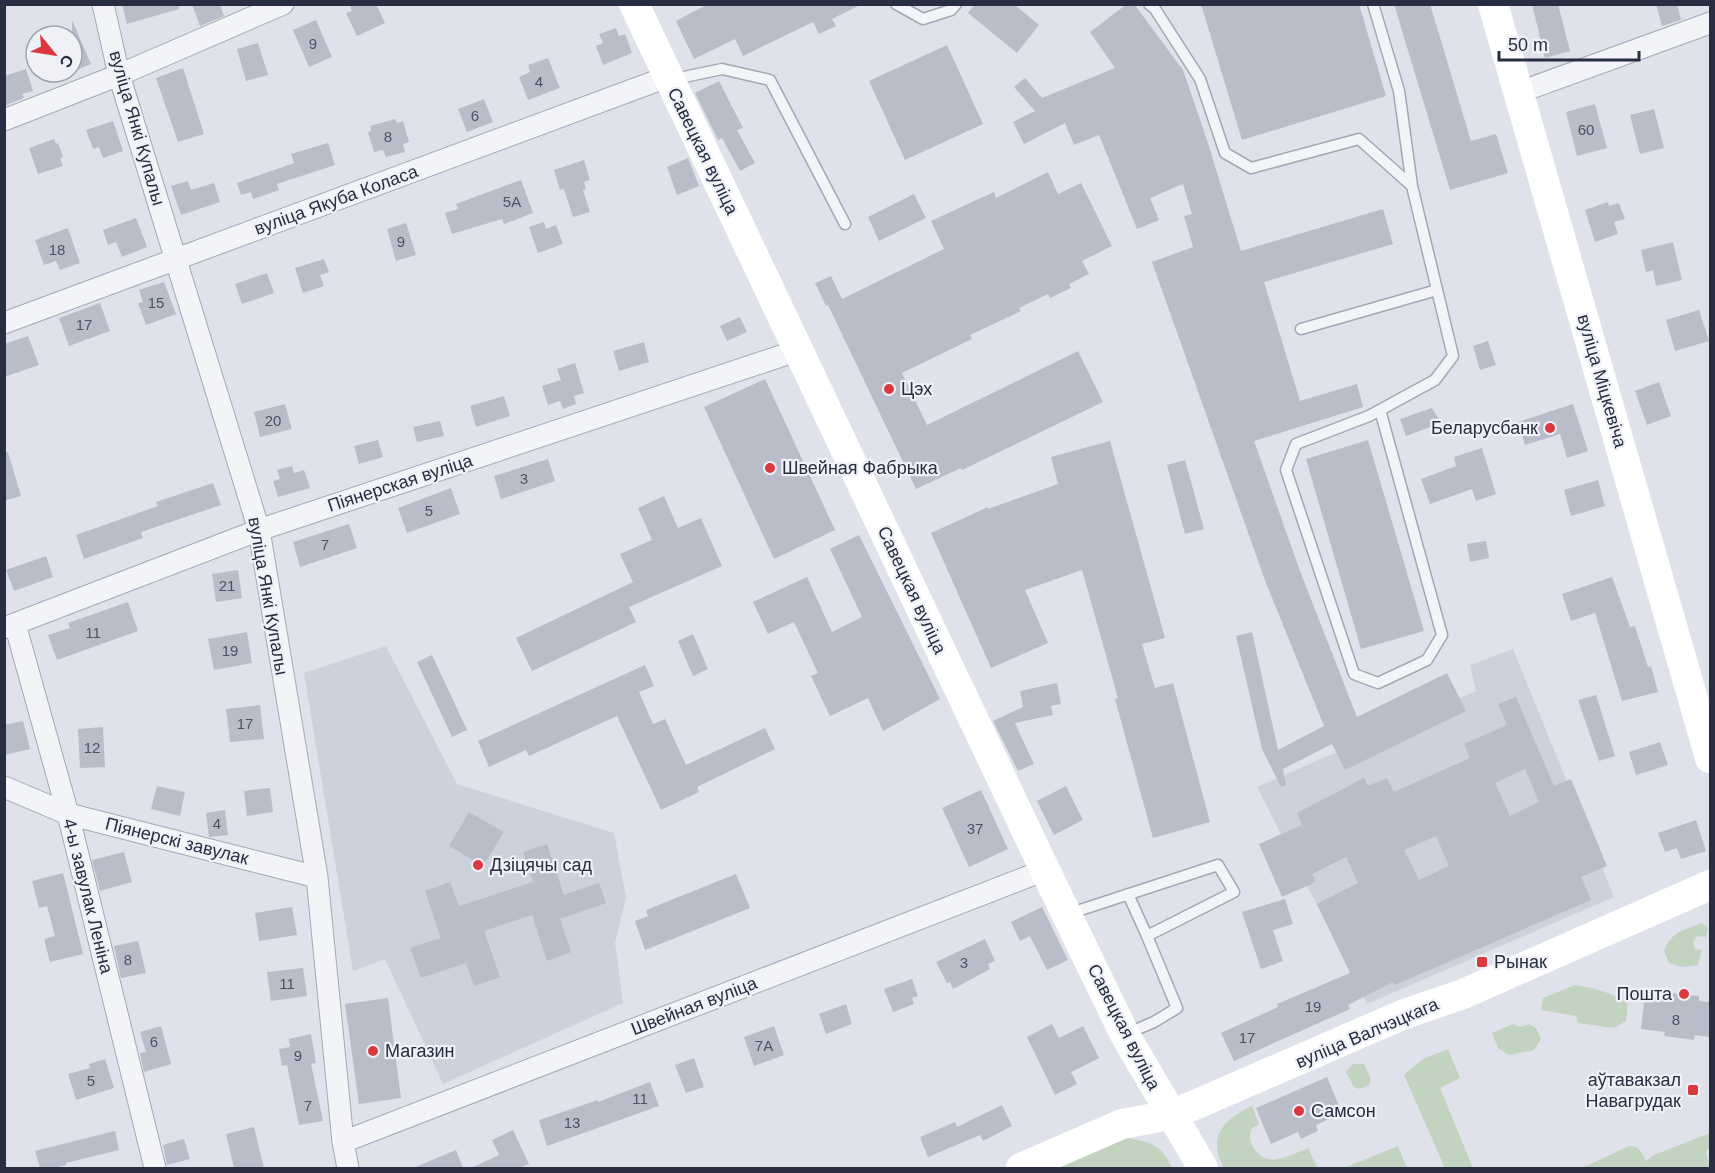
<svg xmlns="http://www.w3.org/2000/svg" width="1715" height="1173" viewBox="0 0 1715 1173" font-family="Helvetica,sans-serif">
<rect width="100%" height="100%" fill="#dfe2ea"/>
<path fill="#cdd1dc" d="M386 646 457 784 614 833 626 897 615 943 623 1003 443 1084 385 959 353 971 304 673Z
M1513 649 1614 897 1367 1004 1257 787 1476 691 1470 665Z"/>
<path fill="#c2d4c0" d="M1702 923 1708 927 1706 937 1697 936 1693 942 1695 949 1702 950 1698 965 1681 967 1669 963 1664 951C1672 931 1684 930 1702 923Z
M1575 985C1594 988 1612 992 1628 1004L1626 1021 1614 1028 1578 1023 1576 1016 1541 1010 1543 998Z
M1513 1024 1520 1027 1529 1024 1536 1028 1541 1039 1534 1050 1509 1055 1498 1048 1492 1033Z
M1448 1049 1460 1078 1440 1088 1473 1168H1445L1404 1075 1423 1059Z
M1353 1064H1364L1371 1079 1369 1085 1360 1089 1354 1087 1346 1072Z
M1252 1106 1259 1124 1251 1129C1249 1139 1250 1145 1257 1152 1270 1168 1293 1154 1308 1148L1317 1167 1312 1168H1224C1207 1136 1223 1120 1252 1106Z
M1710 1133V1147L1706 1152 1710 1168H1582L1629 1146C1640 1146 1641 1152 1646 1161L1654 1155Z
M1122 1137C1148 1142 1161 1142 1172 1168H1050Z
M1398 1146 1407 1168H1344Z"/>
<path fill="#b9bdca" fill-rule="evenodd" d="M122 4H179V9L127 24Z
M192 4H220L224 16 200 26Z
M349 4H376L385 23 357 36 346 13 352 11Z
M708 4H862L832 19 836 26 819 34 813 22 743 56 735 39 694 59 676 21Z
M975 4H1014L1039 25 1017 53 968 13Z
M1127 4H1134L1183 70 1207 140 1241 251 1383 209 1393 244 1264 282 1300 401 1357 384 1363 407 1254 441 1300 571 1357 717 1447 673 1466 711 1345 770 1332 744 1283 769 1286 785 1281 787 1262 749 1236 636 1252 632 1278 750 1324 726 1266 583 1152 262 1193 247 1184 216 1192 214 1183 184 1150 198 1159 220 1137 229 1099 135 1074 145 1065 123 1024 144 1013 122 1035 111 1014 87 1025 78 1042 98 1115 68 1090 32Z
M1201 4H1359L1386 96 1242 140Z
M1394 4H1430L1471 141 1496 134 1508 173 1450 190Z
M1532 4H1558L1570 51 1545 58Z
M1656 4H1677L1681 20 1662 26Z
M72 20 91 64 72 72Z
M316 20 332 57 309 67 293 30Z
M616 28 619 36 625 34 632 53 603 65 596 46 603 43 599 34Z
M258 43 268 75 246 81 237 49Z
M947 45 983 124 905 160 869 81Z
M548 58 560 88 528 100 519 77 530 72 528 65Z
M183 68 204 134 178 142 156 78Z
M26 69 33 91 22 94 24 98 4 106V76Z
M719 81 743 128 737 130 755 163 740 171 722 138 718 140 695 93Z
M484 99 493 122 467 132 458 109Z
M1595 104 1607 148 1577 156 1566 112Z
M1654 109 1664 148 1640 154 1630 115Z
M395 119 397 123 403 121 409 142 403 144 405 152 386 157 383 150 374 152 368 132 371 131 370 126Z
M113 121 123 151 103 158 99 147 93 149 86 130Z
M54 139 56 144 58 143 63 157 60 158 63 166 38 174 29 148Z
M328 143 335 165 277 184 279 190 253 199 251 192 241 195 237 183 294 163 291 154Z
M688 158 699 186 677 195 667 167Z
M584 160 590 180 584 182 586 189 583 190 590 212 573 217 564 189 560 190 554 170Z
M1048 172 1058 194 1081 183 1112 246 1082 261 1089 274 1069 284 1071 288 1050 298 1048 294 1019 308 1021 311 970 335 972 339 902 373 927 425 1078 351 1103 402 962 470 961 468 916 489 828 305 826 306 815 283 831 276 842 299 944 249 931 221 994 192 996 198Z
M521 180 533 213 504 224 502 219 452 234 445 213 458 209 456 204Z
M188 181 191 190 214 183 220 202 181 215 171 186Z
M914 194 926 218 879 241 868 217Z
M1608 202 1609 206 1619 203 1625 219 1614 222 1618 234 1595 242 1585 210Z
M136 218 147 247 122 257 116 242 108 245 103 230Z
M544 222 546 229 556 225 563 244 538 253 529 227Z
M406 223 416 255 396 261 387 229Z
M68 228 80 263 60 270 56 261 44 265 35 240Z
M1673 242 1682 280 1656 286 1653 270 1646 272 1641 250Z
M324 259 329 272 320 275 324 286 303 293 295 268Z
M267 273 274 293 242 304 235 284Z
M164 282 176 314 146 325 138 303 143 302 139 290Z
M100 303 110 331 69 346 59 318Z
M1699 310 1709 341 1675 351 1666 320Z
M740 317 747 332 727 341 720 326Z
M28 336 39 365 4 377V344Z
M1488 341 1496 365 1480 370 1473 346Z
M644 342 649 362 619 371 613 351Z
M575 363 584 393 574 396 576 404 563 409 560 401 548 405 542 386 561 380 557 369Z
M765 379 835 530 774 559 704 407Z
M1659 382 1671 416 1647 425 1635 391Z
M504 396 510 416 476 427 470 406Z
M285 404 292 429 260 437 254 412Z
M1573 404 1588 451 1567 458 1560 434 1525 445 1518 422Z
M1432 408 1441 423 1406 436 1400 419Z
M440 421 444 436 417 442 413 427Z
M378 440 383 457 359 464 354 446Z
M1368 440 1424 631 1361 649 1306 459Z
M1110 441 1165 638 1142 644 1155 688 1173 683 1210 822 1153 838 1115 699 1118 698 1082 570 1025 590 1048 643 991 668 931 533 988 507V509L1058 484 1051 457Z
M1482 448 1496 494 1476 501 1472 489 1430 504 1421 479 1456 466 1454 457Z
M8 452 21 496 4 501V453Z
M548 459 555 481 501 499 494 476Z
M1185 460 1204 529 1185 534 1167 465Z
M292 466 294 473 304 470 310 488 278 497 273 481 280 479 277 470Z
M1598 480 1605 506 1571 516 1564 490Z
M213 483 221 505 141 532 143 538 84 559 76 535 158 506 156 502Z
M451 488 460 514 407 533 398 508Z
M664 496 678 528 701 518 722 566 629 607 636 622 532 671 516 638 633 582 620 554 652 540 638 508Z
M349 524 357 548 300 567 293 542Z
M859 535 940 699 883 731 868 698 830 716 811 676 818 673 794 622 768 634 753 602 807 577 832 632 862 617 830 549Z
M1486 541 1489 558 1470 562 1467 544Z
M46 556 53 577 14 591 6 570Z
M238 570 242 598 216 602 212 574Z
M1612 577 1630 627 1635 626 1648 667 1651 666 1658 692 1622 701 1595 613 1571 621 1562 594Z
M128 602 138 631 57 660 48 635 70 628 68 623Z
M247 632 252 663 214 670 208 639Z
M693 634 708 669 693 676 678 641Z
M432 655 467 730 452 737 417 662Z
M645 665 654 686 639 692 653 724 665 719 686 765 765 728 775 749 697 787 699 792 661 810 617 716 529 756 526 750 489 767 478 741Z
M1057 683 1061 704 1051 706 1053 715 1015 723 1034 764 1018 771 993 721 1023 707 1020 691Z
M1596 695 1615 756 1599 761 1578 700Z
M1516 697 1554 786 1571 779 1607 866 1581 877 1591 900 1395 985 1393 982 1348 1005 1350 1009 1234 1061 1221 1033 1278 1007 1277 1004 1350 973 1317 904 1358 883 1346 857 1312 874 1316 882 1282 897 1259 844 1302 825 1297 813 1364 778 1368 786 1387 778 1394 792 1470 758 1464 744 1507 725 1498 704ZM1525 769 1539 802 1510 816 1495 783ZM1436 836 1449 866 1419 880 1404 850Z
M260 705 264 739 230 742 226 709Z
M23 721 30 749 4 755V725Z
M103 727 105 767 80 768 78 729Z
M1660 742 1668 765 1636 775 1629 752Z
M157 786 185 792 180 816 151 809Z
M1066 786 1083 820 1054 835 1037 801Z
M270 788 273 812 247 816 244 791Z
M981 790 1008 849 969 867 942 808Z
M225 810 228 835 209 837 206 813Z
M469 812 504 832 483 866 449 846Z
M1696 820 1706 851 1681 859 1677 848 1665 852 1658 833Z
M547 844 564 895 599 883 606 903 560 919 571 952 547 961 532 915 484 931 500 977 474 986 466 963 421 978 410 948 441 938 425 891 450 882 459 906 533 882 523 852Z
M124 852 132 882 100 891 92 860Z
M63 873 83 954 50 962 44 939 55 936 47 906 39 908 32 881Z
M736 874 750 908 645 950 635 921 648 916 646 910Z
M1285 899 1293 924 1273 930 1283 961 1261 969 1242 912Z
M292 907 297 935 259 941 255 913Z
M1042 907 1068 960 1047 970 1030 936 1020 941 1011 922Z
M985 939 995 961 988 964 990 969 953 989 950 982 947 983 936 962Z
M138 941 146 973 121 978 114 946Z
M303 968 307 996 271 1001 267 972Z
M912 979 918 996 912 998 914 1004 893 1012 884 989Z
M1669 993 1699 996V1001L1710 1002V1037L1695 1035 1694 1040 1664 1036 1665 1032 1641 1029 1645 994 1668 997Z
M388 998 401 1098 359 1104 345 1004Z
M846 1004 852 1024 826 1034 819 1014Z
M1052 1024 1059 1038 1083 1026 1099 1058 1071 1072 1077 1084 1055 1095 1027 1037Z
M161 1026 171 1064 144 1072 140 1053 146 1052 140 1032Z
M774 1026 784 1055 754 1066 744 1037Z
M311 1034 316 1063 311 1064 323 1121 299 1125 287 1065 282 1066 279 1049 290 1047 289 1039Z
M694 1058 704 1087 686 1093 675 1065Z
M105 1059 114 1088 76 1100 68 1074 90 1068 89 1064Z
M1327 1077 1342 1113 1316 1125 1318 1131 1301 1139 1298 1132 1271 1144 1256 1108Z
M650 1082 659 1106 547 1146 539 1120 598 1100V1102Z
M1002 1105 1012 1126 983 1141 980 1135 928 1157 920 1137 955 1122 957 1127Z
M254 1127 264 1168H234L226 1134Z
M513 1130 529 1164 519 1168H471L499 1155 492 1140Z
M115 1131 119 1150 66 1163V1165L54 1168H40L35 1151Z
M184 1139 190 1159 167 1165 163 1145Z
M456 1150 463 1168H413Z"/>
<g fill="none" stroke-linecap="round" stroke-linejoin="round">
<g stroke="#a4a8b4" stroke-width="13">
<path id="lane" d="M896 4 923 19 951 10 956 4
M1149 4 1155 9 1200 79 1225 153 1251 168 1359 139 1412 186 1453 356 1435 380 1369 416 1296 444 1286 470 1354 674 1378 683 1427 660 1442 635 1380 410
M1373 4 1399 91 1412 186
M673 82 684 77 722 69 770 80 845 224
M1301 329 1437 290
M1128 894 1147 936
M1068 914 1218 865 1234 892 1147 936 1177 1008 1154 1022 1126 1034"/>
</g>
<g stroke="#a4a8b4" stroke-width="23">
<path id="street" d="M103 4 119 75 259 530 317 877 343 1142 348 1168
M1520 92 1710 23
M4 120 119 75 283 4
M4 323 667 77
M15 624 68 814 155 1168
M4 628 259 530 799 350
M4 787 68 814 317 877
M343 1142 1045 870"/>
</g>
<use href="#lane" stroke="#f2f4f8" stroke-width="10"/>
<use href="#street" stroke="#f2f4f8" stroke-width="21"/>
<path stroke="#fff" stroke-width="30" d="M634 4 1045 870 1125 1035 1203 1168
M1493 4 1710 758
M1021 1168 1122 1124 1171 1115 1204 1101 1402 1015 1463 994 1710 885"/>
</g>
<g fill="#d93a40" stroke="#eff1f7" stroke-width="2">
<circle cx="889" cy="389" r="6"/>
<circle cx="1550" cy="428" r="6"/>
<circle cx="770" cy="468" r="6"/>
<circle cx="478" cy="865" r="6"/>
<rect x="1476" y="956" width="12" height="12" rx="3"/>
<circle cx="1684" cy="994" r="6"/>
<circle cx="373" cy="1051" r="6"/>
<rect x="1687" y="1084" width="12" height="12" rx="3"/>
<circle cx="1299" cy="1111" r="6"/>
</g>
<g text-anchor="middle" stroke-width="4.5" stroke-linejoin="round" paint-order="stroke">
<g font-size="15" fill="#4c5264">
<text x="313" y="49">9</text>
<text x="539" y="87">4</text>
<text x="475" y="121">6</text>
<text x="1586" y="135">60</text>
<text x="388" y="142">8</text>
<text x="512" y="207">5А</text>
<text x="401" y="247">9</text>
<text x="57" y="255">18</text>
<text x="156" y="308">15</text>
<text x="84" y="330">17</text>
<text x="273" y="426">20</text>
<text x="524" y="484">3</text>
<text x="429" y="516">5</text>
<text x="325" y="550">7</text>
<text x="227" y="591">21</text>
<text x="93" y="638">11</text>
<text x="230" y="656">19</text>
<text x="245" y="729">17</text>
<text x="92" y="753">12</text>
<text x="217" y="829">4</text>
<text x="975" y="834">37</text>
<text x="128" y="965">8</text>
<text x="964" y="968">3</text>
<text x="287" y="989">11</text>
<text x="1313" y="1012">19</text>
<text x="1676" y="1025">8</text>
<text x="1247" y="1043">17</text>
<text x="154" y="1047">6</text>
<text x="764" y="1051">7А</text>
<text x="298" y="1061">9</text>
<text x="91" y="1086">5</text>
<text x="640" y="1104">11</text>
<text x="308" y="1111">7</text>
<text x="572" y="1128">13</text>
</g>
<g font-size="18" fill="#272e42" stroke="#eff1f7">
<text transform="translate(137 128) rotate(74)" y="6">вуліца Янкі Купалы</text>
<text transform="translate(703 151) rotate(64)" y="6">Савецкая вуліца</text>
<text transform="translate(336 200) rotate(-20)" y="6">вуліца Якуба Коласа</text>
<text transform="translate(1602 381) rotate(74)" y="6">вуліца Міцкевіча</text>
<text transform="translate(400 483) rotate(-18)" y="6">Піянерская вуліца</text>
<text transform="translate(912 590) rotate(65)" y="6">Савецкая вуліца</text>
<text transform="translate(268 596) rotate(80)" y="6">вуліца Янкі Купалы</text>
<text transform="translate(177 841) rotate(14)" y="6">Піянерскі завулак</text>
<text transform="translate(88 896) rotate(76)" y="6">4-ы завулак Леніна</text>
<text transform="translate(694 1006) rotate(-21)" y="6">Швейная вуліца</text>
<text transform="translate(1124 1027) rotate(63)" y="6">Савецкая вуліца</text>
<text transform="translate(1367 1033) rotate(-23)" y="6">вуліца Валчэцкага</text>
</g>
<g font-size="18" fill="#272e42" stroke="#eff1f7" text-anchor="start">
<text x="901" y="395">Цэх</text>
<text x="1538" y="434" text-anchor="end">Беларусбанк</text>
<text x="782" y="474">Швейная Фабрыка</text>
<text x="490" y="871">Дзіцячы сад</text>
<text x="1494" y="968">Рынак</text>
<text x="1672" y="1000" text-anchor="end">Пошта</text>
<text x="385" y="1057">Магазин</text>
<text x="1681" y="1086" text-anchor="end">аўтавакзал<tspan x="1681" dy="21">Навагрудак</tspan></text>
<text x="1311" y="1117">Самсон</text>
</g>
</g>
<rect width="1715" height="1173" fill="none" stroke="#272e42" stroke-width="12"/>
<g transform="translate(54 54) rotate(120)"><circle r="28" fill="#eff1f7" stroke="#9fa3af" stroke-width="1.5"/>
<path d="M0-4.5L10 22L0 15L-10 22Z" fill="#d93a40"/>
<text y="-9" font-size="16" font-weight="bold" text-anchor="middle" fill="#272e42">С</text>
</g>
<path d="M1499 51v9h140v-9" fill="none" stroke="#272e42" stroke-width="3"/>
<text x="1508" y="51" font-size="18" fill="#272e42" stroke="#eff1f7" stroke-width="4.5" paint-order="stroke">50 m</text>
</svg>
